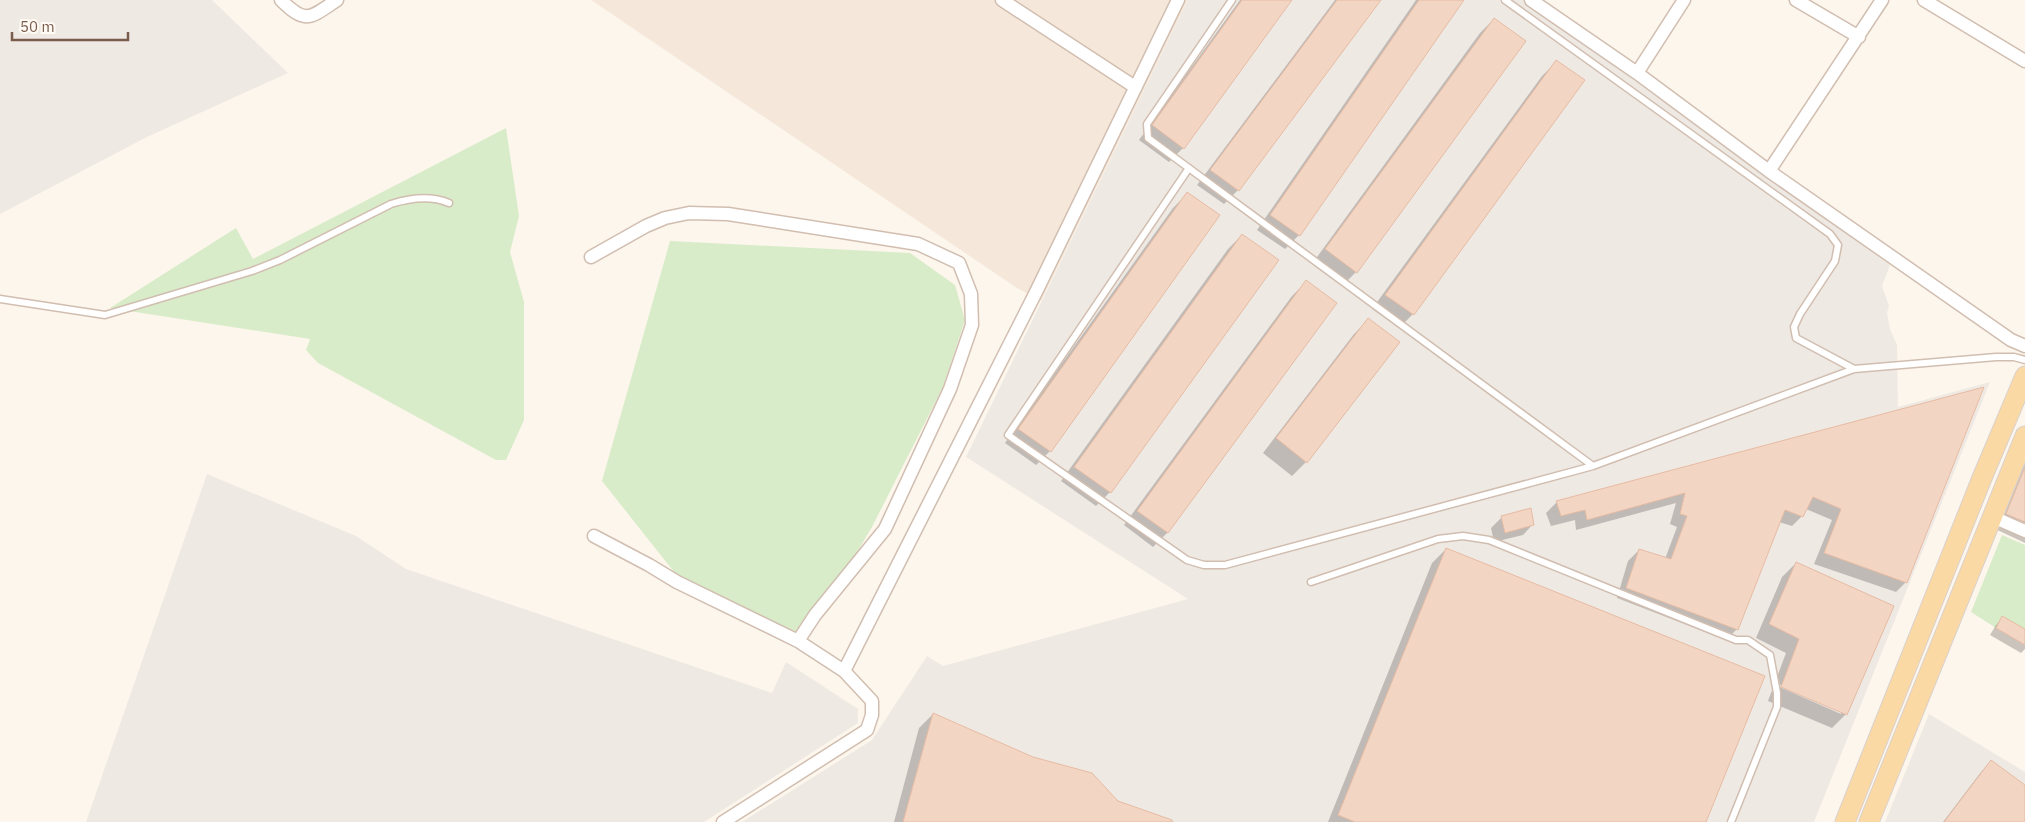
<svg xmlns="http://www.w3.org/2000/svg" width="2025" height="822" viewBox="0 0 2025 822" font-family="'IBM Plex Sans',sans-serif">
<rect width="100%" height="100%" fill="#fdf6ec"/>
<path fill="#f5e8da" d="M591 0H1188L1041 301 1017 288Z"/>
<path fill="#efe9e4" d="M0 0H212L288 73 147 137 0 214Z
M1188 0H1523L1890 265 1882 286 1889 306 1887 313 1890 329 1897 345 1898 407 1990 382 1814 822H742L872 740 927 656 943 666 1188 599 966 457Z
M207 474 356 536 406 569 772 693 786 662 858 709V723L704 822H86Z
M1929 714 2025 772V822H1885Z"/>
<path fill="#d8ecc9" d="M506 128 519 216 510 252 524 302V420L506 460H496L318 363 306 350 310 339 110 308 236 228 253 259Z
M670 241 910 253 955 285 965 320 943 387 872 527 804 642 682 582 602 481Z
M2002 535 2025 545V629L1996 628 1971 612Z"/>
<path fill="#0003" fill-rule="evenodd" d="M1240 0H1290L1183 148 1169 162 1139 140Z
M1335 0H1380L1238 190 1224 204 1197 185Z
M1416 0H1462L1299 235 1285 249 1257 230Z
M1494 19 1356 272 1342 286 1312 264 1480 33Z
M1556 62 1583 81 1413 314 1399 328 1372 309 1542 76Z
M1187 194 1050 451 1036 465 1005 443 1173 208Z
M1242 235 1110 492 1096 506 1061 481 1228 249Z
M1306 282 1335 303 1167 533 1153 547 1124 525 1292 296Z
M1368 320 1306 462 1292 476 1263 453 1354 334Z
M1982 389 1906 582 1896 592 1814 564 1832 520 1806 509 1802 516 1792 526 1779 522 1737 629 1726 640 1617 598 1628 561 1639 550 1665 559 1677 527 1670 524 1676 503 1576 530 1575 520 1551 526 1546 513 1557 502Z
M2025 449V543L1993 528Z
M1502 517 1533 524 1523 535 1494 542 1491 528Z
M1446 549 1705 822H1328L1432 563Z
M1796 563 1846 714 1832 728 1768 701 1786 653 1756 638 1782 577ZM1776 683 1841 711V714L1775 685Z
M2003 618 2025 631V649L2021 653 1990 635 1996 625Z
M933 714 1117 802 1174 822H894L919 728Z
M1991 761 2025 787V822H1943L1981 772Z"/>
<path fill="#f3d5c3" stroke="#e6bba3" d="M1242 0H1292L1184 149 1152 125Z
M1337 0H1381L1239 191 1210 170Z
M1419 0H1464L1300 236 1270 215Z
M1494 18 1526 41 1357 273 1325 249Z
M1556 60 1585 80 1414 315 1385 295Z
M1187 192 1220 215 1051 452 1018 429Z
M1242 234 1279 260 1111 493 1074 467Z
M1306 280 1337 303 1168 533 1137 511Z
M1368 318 1400 342 1307 463 1276 438Z
M1984 387 1907 583 1824 553 1841 509 1813 497 1803 517 1785 510 1738 630 1626 588 1639 549 1671 559 1687 516 1680 514 1685 493 1587 520 1585 510 1561 516 1556 501Z
M2025 467V522L2006 514Z
M1531 508 1534 525 1505 533 1501 516Z
M1446 548 1765 676 1706 822H1355L1338 815Z
M1796 562 1894 606 1847 715 1781 687 1799 639 1769 624Z
M2002 616 2025 629V645L1996 628Z
M933 713 1033 757 1092 773 1118 801 1172 820V822H903Z
M1991 760 2025 785V822H1944Z"/>
<g fill="none" stroke-linecap="round" stroke-linejoin="round">
<g stroke="#d1beb0" stroke-width="9">
<path id="service" d="M1232 0 1147 124 1148 138 1593 466
M1505 0 1830 234 1838 245 1835 261 1800 314 1794 327 1796 338 1854 369
M1189 168 1008 435 1187 560 1204 565H1225L1593 466 1854 369 1996 357H2014L2025 360
M0 299 105 315 252 271 280 260 391 204C410 198 430 195 449 203
M1311 582 1438 539 1463 536 1489 540 1736 640H1748L1770 655 1777 693V707L1731 822"/>
</g>
<g stroke="#d1beb0" stroke-width="15">
<path id="minor" d="M281 0C306 25 310 18 337 0
M1002 0 1135 87
M1531 0 1637 73 1769 171 2011 340 2025 346
M1796 0 1859 37
M1924 0 2025 61
M1637 73 1684 0
M1769 171 1882 0
M591 257 646 226 665 218 689 213 728 214 918 244 959 263 971 294 972 325 950 389 885 529 815 615 798 641
M1993 517 2025 531
M594 536 649 565 677 582 798 641 844 671 872 701V715L867 730 723 822
M844 671 1036 292 1178 0"/>
</g>
<g stroke="#dad1cd" stroke-width="21">
<path id="primary" d="M1845 822 1982 478 2025 376
M1869 822 2025 436"/>
</g>
<use href="#service" stroke="#fff" stroke-width="6"/>
<use href="#minor" stroke="#fff" stroke-width="12"/>
<use href="#primary" stroke="#fbd9a5" stroke-width="19"/>
</g>
<path d="M12 32v8h116v-8" fill="none" stroke="#7a5c4d" stroke-width="2.5"/>
<text x="20" y="32" font-size="15" fill="#7a5c4d" stroke="#fffaf3" stroke-width="4" paint-order="stroke">50 m</text>
</svg>
